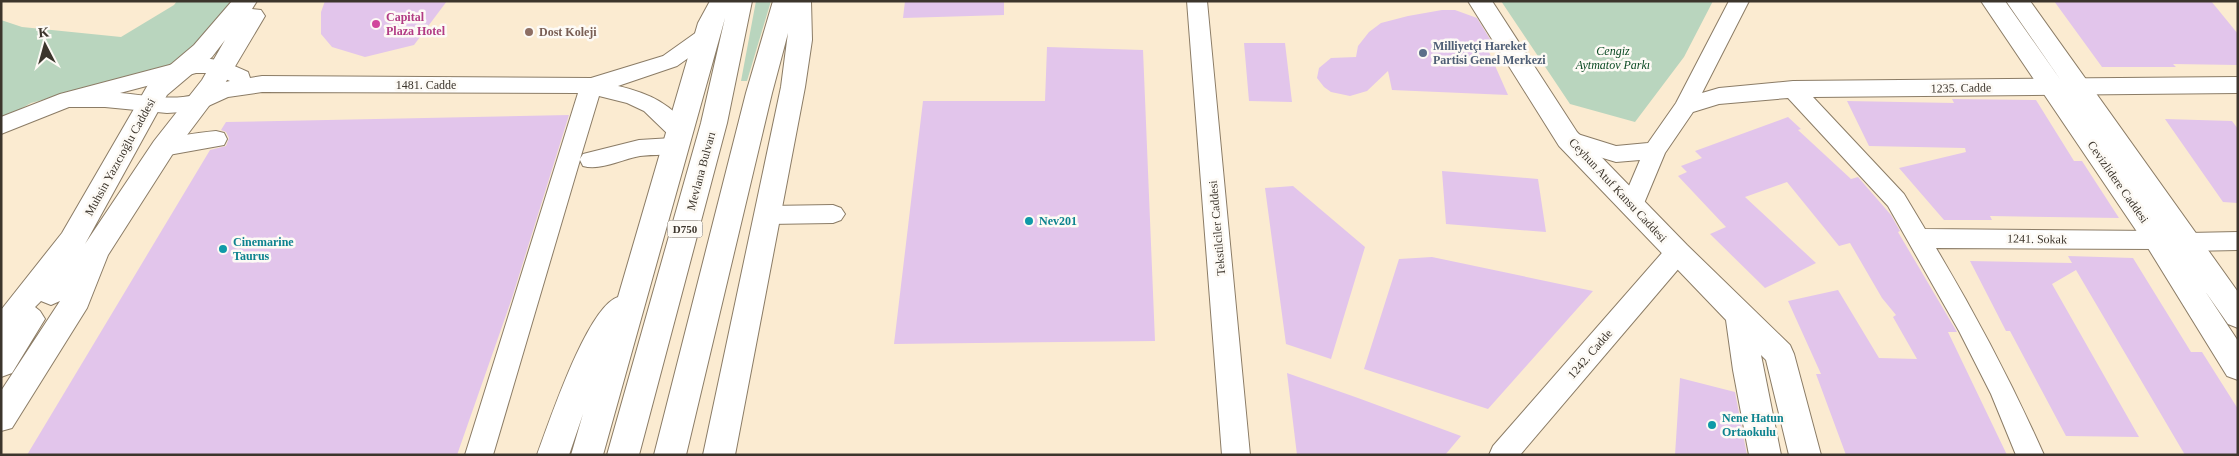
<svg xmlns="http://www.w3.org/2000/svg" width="2239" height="456" viewBox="0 0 2239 456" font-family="Georgia,serif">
<rect width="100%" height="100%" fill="#fbebd1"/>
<path fill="#b9d5be" d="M177 1H232L187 59 137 75 31 103 1 120V20L22 27 121 37 174 5Z
M756 1H771L747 81H741Z
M1501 1H1713L1684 57 1635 122 1570 104Z"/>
<path fill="#e2c5eb" d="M325 1H447L414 45 365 57 332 47 321 34V12Z
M905 1H1004V15L903 18Z
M2054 1H2211L2238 34V65L2173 64 2176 67H2102Z
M1442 10H1455L1477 18 1493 44 1489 52 1508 95 1392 90 1388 71 1367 91 1350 96 1331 92 1324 87 1317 78 1319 68 1331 58 1356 57 1358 46 1369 32 1381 23 1408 16Z
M1244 43H1285L1292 102 1249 101Z
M1047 47 1143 50 1155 341 894 344 923 101H1045Z
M1952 99 2036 100 2074 161H2082L2119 218 1990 216 1992 220H1944L1899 168 1966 152 1965 148 1869 146 1847 101 1954 103Z
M569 115 512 298 457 455H27L210 150 226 146 229 138 226 132 221 130 226 122Z
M1788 117 1801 129 1798 130 1851 179 1858 177 1891 215 1900 231 1898 232 1957 332H1948L2007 455H1846L1816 374H1821L1788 301 1838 290 1879 358 1917 359 1893 317 1896 315 1882 298 1850 243 1839 246 1787 182 1745 197 1816 263 1765 288 1710 234 1726 227 1678 176 1687 172 1681 166 1702 158 1695 151Z
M2165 119 2232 121 2238 129V203L2223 202Z
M1442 171 1538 179 1546 232 1446 224Z
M1293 186 1365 247 1331 359 1286 344 1265 188Z
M2068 256 2133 258 2191 352H2202L2238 409V455H2185L2076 270 2052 284 2139 437 2066 436 2010 331H2006L1970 261 2072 263Z
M1432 257 1593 291 1488 409 1364 369 1399 259Z
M1287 373 1358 398 1461 436 1445 455H1297Z
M1680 378 1735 392 1747 455H1675Z"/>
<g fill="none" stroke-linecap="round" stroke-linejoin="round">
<g stroke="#8b7c66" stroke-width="2">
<path id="minor" d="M1187 1H1207L1250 455H1222Z
M1729 1H1749L1702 93 1719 88 1793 81 2238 77V93L1813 97 1904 194 1925 229 2158 231 2166 233 2170 240 2166 247 2158 249 1936 248C1976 315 2012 383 2044 455H2016L1991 394 1959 331 1888 206 1788 98 1719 104 1693 112 1665 153 1640 213 1632 216 1624 213 1620 207 1640 160 1616 162 1560 145 1557 139 1560 133 1568 131 1616 146 1648 143 1676 103Z
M708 27 715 29 718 34 715 39 677 66 618 86C648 93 674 104 690 132L687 138 681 140 686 146 683 152C669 156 654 154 640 156 622 159 601 171 583 166L580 160 493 455H465L578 93 262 92 228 97 206 107 182 112 167 113 105 107H69L1 134V117L60 94 196 58C215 57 231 64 248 72L250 78 262 76 591 78 663 56 701 29ZM196 73H212L230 81C217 83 207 91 194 95 171 101 144 95 120 93ZM599 96 627 103 644 111 672 138 639 140 583 154 580 159Z
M216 131 224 133 227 139 224 145 163 156 155 154 152 148 155 142C175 136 195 133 216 131Z
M833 205 841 208 845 214 841 220 833 223 768 224 760 221 756 215 760 209 768 206Z
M2238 232V250L2188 251 2180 249 2176 242 2180 235 2188 233Z
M1677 243 1686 246 1689 253 1686 260 1520 455H1489L1493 446 1668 246Z"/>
</g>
<g stroke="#8b7c66" stroke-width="2">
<path id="major" d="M232 1H257L252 9 261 10 265 16 221 90 172 155 108 255 87 308 12 428 1 431V391L60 301 51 305 41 301 35 307 40 311 45 319 12 373 1 377V310L62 233 149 83 194 45ZM225 40 202 80 154 141 85 244 167 95 212 57Z
M1468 1H1492L1577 132 1687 245 1790 345 1794 354 1821 455H1789L1766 360 1761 355 1781 455H1749L1733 370 1726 320 1559 146Z
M1981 1H2005L2062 82 2006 1H2030L2238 292V328L2228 324 2205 291 2238 341V380L2227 376 2148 248Z"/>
</g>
<g stroke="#8b7c66" stroke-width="2">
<path id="highway" d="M710 1H752L727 123 639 455H607L701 123 725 18 603 455H571L583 414 569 455H537C549 423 587 307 618 297L698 23Z
M773 1H811L812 40 805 87 735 455H703L781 87 788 33 772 93 686 455H654L746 93Z"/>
</g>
<use href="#minor" fill="#fff" fill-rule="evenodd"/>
<use href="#major" fill="#fff" fill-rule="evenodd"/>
<use href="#highway" fill="#fff" fill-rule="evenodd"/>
</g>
<circle fill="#d1479c" stroke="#fdfaf5" stroke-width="2" cx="376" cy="24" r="5"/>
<circle fill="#8d6e63" stroke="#fdfaf5" stroke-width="2" cx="529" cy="32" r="5"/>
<circle fill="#5c6f8a" stroke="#fdfaf5" stroke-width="2" cx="1423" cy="53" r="5"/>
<g fill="#0f9aa8" stroke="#fdfaf5" stroke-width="2">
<circle cx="1029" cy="221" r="5"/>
<circle cx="223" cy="249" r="5"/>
<circle cx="1712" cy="425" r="5"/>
</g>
<g text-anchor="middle" stroke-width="5" stroke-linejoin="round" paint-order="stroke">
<rect fill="#fdfaf5" stroke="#767068" stroke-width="1" x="667.5" y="220.5" width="35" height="17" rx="4"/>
<g font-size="11" font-weight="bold" fill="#3c352c">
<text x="685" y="233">D750</text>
</g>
<g font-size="12" font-weight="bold" fill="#b23c85" stroke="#fdfaf5" text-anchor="start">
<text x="386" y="21">Capital<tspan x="386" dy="14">Plaza Hotel</tspan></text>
</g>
<g font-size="12" font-weight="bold" fill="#785e54" stroke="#fdfaf5" text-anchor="start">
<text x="539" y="36">Dost Koleji</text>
</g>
<g font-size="12" font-weight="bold" fill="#4e5e75" stroke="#fdfaf5" text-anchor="start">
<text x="1433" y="50">Milliyetçi Hareket<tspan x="1433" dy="14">Partisi Genel Merkezi</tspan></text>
</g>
<g font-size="12" font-style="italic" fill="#0b4a23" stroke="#fdfaf5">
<text x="1613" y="55">Cengiz<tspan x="1613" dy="14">Aytmatov Parkı</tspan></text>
</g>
<g font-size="12" fill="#3c352c" stroke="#fdfaf5">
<text x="426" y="89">1481. Cadde</text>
<text transform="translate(1961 88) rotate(-1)" y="4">1235. Cadde</text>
<text transform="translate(120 157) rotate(-61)" y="4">Muhsin Yazıcıoğlu Caddesi</text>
<text transform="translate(701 171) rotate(-75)" y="4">Mevlana Bulvarı</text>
<text transform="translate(2118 182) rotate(55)" y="4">Cevizlidere Caddesi</text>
<text transform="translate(1618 190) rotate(47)" y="4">Ceyhun Atuf Kansu Caddesi</text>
<text transform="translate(1217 228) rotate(-95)" y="4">Tekstilciler Caddesi</text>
<text transform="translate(2037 239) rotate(1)" y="4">1241. Sokak</text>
<text transform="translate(1590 354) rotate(-49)" y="4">1242. Cadde</text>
</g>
<g font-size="12" font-weight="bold" fill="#0d838f" stroke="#fdfaf5" text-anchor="start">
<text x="1039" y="225">Nev201</text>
<text x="233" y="246">Cinemarine<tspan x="233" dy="14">Taurus</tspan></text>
<text x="1722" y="422">Nene Hatun<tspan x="1722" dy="14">Ortaokulu</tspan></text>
</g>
</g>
<rect width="2239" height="456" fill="none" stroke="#3c352c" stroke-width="5"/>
<g transform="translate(45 45) rotate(354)" stroke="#fdfaf5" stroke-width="4" paint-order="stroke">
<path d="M0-4L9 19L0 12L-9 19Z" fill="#3c352c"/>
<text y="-8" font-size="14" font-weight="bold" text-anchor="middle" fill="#3c352c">K</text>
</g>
</svg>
